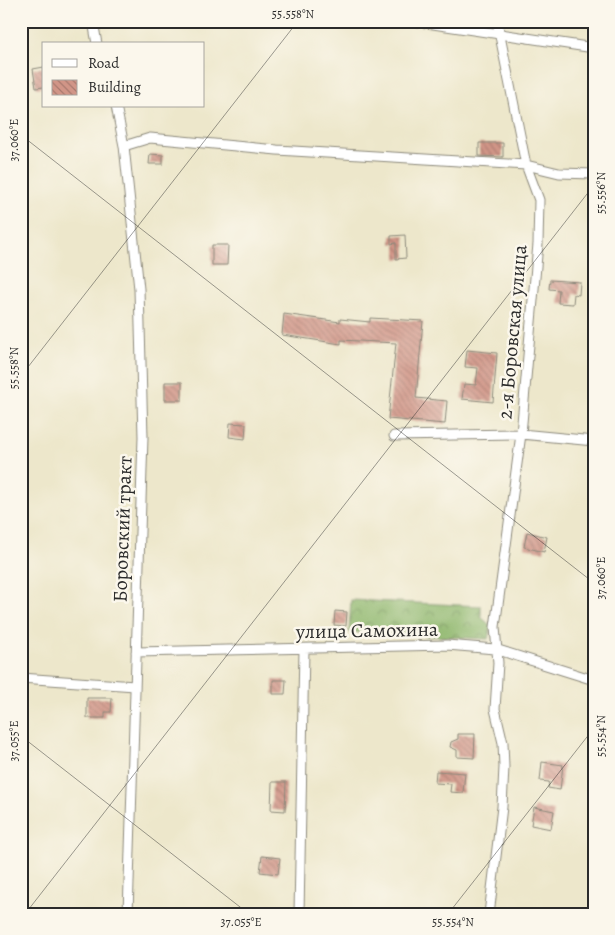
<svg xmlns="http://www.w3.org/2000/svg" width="615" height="935" viewBox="0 0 615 935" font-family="Alegreya,serif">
<defs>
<pattern id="forest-crowns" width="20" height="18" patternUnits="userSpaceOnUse" patternTransform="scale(1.25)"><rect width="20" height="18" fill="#90b86e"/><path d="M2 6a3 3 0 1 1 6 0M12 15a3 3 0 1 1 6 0" fill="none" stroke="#76965b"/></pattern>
<pattern id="building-back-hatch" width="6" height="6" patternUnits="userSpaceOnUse" patternTransform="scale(1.25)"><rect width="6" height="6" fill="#d19587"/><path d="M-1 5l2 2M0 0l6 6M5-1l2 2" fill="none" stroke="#aa7a6f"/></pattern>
</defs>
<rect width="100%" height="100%" fill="#fbf7ec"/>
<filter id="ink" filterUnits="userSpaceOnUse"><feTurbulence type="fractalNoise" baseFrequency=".02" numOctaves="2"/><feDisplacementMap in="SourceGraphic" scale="10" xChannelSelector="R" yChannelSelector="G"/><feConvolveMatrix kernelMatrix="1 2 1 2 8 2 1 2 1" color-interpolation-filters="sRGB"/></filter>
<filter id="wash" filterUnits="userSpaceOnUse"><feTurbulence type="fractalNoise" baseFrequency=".0096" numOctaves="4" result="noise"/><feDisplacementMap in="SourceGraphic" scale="20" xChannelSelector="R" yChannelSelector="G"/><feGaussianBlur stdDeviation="1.12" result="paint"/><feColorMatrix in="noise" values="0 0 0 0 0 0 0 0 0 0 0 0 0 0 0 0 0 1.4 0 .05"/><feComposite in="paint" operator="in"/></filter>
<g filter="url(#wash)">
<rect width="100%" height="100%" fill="#ede7cb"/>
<path fill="url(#forest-crowns)" stroke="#5e724c" d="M351 600 481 606V617L491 626 488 639 349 632Z"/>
<g id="blocks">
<path fill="url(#building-back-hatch)" d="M44 67V87L36 88 33 69Z
M479 143H503V157L479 156Z
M150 154 163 155V164H149Z
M405 235 406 258 396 259V243L391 244V236Z
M212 245H228L227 265H212Z
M550 280 580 282 579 295 574 294 573 304 558 303 559 290 549 289Z
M284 314 340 322V319L370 322V318L423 321 416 398 447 401 445 424 388 419 396 343 341 340V344L282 335Z
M467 350 497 353 493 402 462 399 464 384 476 385 478 368 465 367Z
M165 382H182V400H165Z
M230 423 246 424 245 439 229 437Z
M527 532 547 537 544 552 524 547Z
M335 611 347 612 346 626 334 625Z
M273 680H286L285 694H273Z
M87 698H112L111 712H105V718H87Z
M458 734H475L474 758 457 757V750L450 747 451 742 458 739Z
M542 762 563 765 560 790 548 788 549 782 540 781Z
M436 771 465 773 463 793 450 792 451 784 435 783Z
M272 782H286L285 811 271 810Z
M534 807 554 811 551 829 531 825Z
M262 856 280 858 278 874 260 872Z"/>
</g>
</g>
<g filter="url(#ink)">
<use href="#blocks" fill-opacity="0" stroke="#8c897b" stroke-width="1"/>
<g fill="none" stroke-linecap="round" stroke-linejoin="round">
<g stroke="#8c897b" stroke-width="11">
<path id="minor" d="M93 21 97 44
M413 21 594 48
M116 106 124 146 139 289 143 437 128 914
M124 146 150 138 277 150 526 165 559 173 594 174
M394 436 521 434 594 441
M136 652 447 645 495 649 594 680
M21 678 135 686
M299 914 304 649
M489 914 502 807 504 767 503 743 495 709 498 663 495 627 521 434 538 244 539 200 526 165 497 21"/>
</g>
<use href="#minor" stroke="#fff" stroke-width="9"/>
</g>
</g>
<path fill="none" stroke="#2b2b2b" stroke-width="1" stroke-opacity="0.45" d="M21 135 594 583M21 376 298 21M21 736 249 914M25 914 594 185M448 914 594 728"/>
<g text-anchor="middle" stroke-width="5" stroke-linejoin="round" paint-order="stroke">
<g font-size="20" fill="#2b2b2b" stroke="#fbf7ec">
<text transform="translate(512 332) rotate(-85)" y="7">2-я Боровская улица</text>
<text transform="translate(122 529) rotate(-88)" y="7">Боровский тракт</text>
<text transform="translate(367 630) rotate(-1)" y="7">улица Самохина</text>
</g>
</g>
<rect width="615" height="935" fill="none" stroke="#fbf7ec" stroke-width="55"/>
<rect x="42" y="42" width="162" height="65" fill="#fbf7ec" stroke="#a8a59f"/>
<rect x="52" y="59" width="25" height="8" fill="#ffffff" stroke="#a8a59f"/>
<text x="88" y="68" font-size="15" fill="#2b2b2b">Road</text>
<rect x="52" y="80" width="25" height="15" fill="url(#building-back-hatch)" stroke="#a8a59f"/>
<text x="88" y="92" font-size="15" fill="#2b2b2b">Building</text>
<rect x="28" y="28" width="560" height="880" fill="none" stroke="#2b2b2b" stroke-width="2"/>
<g font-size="12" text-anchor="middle" fill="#2b2b2b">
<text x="293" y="18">55.558°N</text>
<text transform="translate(14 140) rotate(-90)" y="4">37.060°E</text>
<text transform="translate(601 193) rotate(-90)" y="4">55.556°N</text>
<text transform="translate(14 368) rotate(-90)" y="4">55.558°N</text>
<text transform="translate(601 578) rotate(-90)" y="4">37.060°E</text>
<text transform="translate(601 736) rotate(-90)" y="4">55.554°N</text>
<text transform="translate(14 741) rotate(-90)" y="4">37.055°E</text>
<text x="241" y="926">37.055°E</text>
<text x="453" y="926">55.554°N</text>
</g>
</svg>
